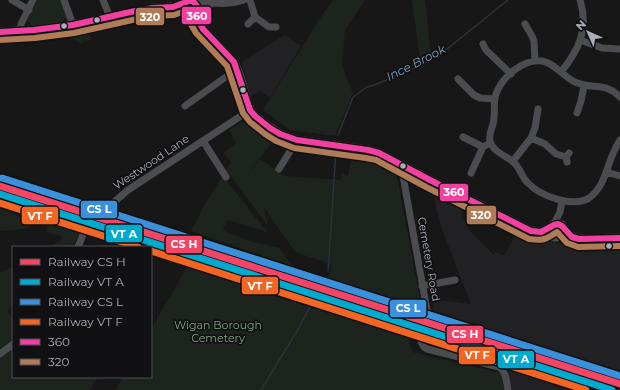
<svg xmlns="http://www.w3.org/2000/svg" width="620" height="390" viewBox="0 0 620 390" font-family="Montserrat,sans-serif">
<rect width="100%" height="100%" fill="#171717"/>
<path fill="#212123" d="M285 35 301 46 270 98 260 91 251 96 241 62Z
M435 187 460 199 462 215 468 229 494 255 495 252 504 255 519 230 539 238 561 244 620 240V390H599L508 363 427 344 425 340 428 332 434 307 432 299 471 304 441 227 436 207Z
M503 364 588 388 593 390H506Z"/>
<path fill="#1d241e" d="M38 0H60L62 3 67 17 62 22 32 26 27 21Z
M333 0H365L345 30 342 66 353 93 335 136 290 130 263 110 318 21Z
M412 0H425L431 56 420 59Z
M89 30 91 40 83 41 82 44 67 36 68 34Z
M248 118 258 121 277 136 259 159 244 179 260 159 285 176 341 180 342 174 348 176 353 151C358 152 364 152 369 154 379 157 390 164 396 172L422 309 328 278 331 270V264L295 252 264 207 268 226 226 170 231 162 223 153 236 143 229 130Z
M223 176 267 232 227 220 223 230 249 241 279 248 294 267 191 231 205 204Z
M0 207 34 225 24 229 0 231Z
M51 213 87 223C80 230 77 238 74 247H49L60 241 62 239 61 236 46 232Z
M190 262 320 300 411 331 409 339 412 352 501 373 504 390H115L123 377H151V329Z
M13 266V305L7 311 13 319V339L0 349V273Z
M13 344V377H98L90 390H0V354Z"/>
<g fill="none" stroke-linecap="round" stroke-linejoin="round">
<path stroke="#2a3239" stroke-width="1.5" d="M338 135 353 97 367 87 377 84 417 67 442 53 508 0
M328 271 336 150
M261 390 300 326 312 303"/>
<path stroke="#4b4c50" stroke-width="7" d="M12 0 29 10
M64 0 73 25
M103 0 110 17
M250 0 255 17 269 27H276
M193 1C201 0 207 2 215 3 225 4 235 3 244 0
M196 10 214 3
M248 24 255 17
M525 24 532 36 534 41 535 61
M20 31 21 24 33 0
M580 40 602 48 620 49
M483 44 486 50 511 74
M561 72C579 50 589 29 580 0
M458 79 474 95 480 98 495 99
M620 97C603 80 591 91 573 81 562 75 554 63 542 61 524 58 502 77 496 94 493 102 495 110 494 118 494 126 488 133 490 141 493 152 505 155 512 161 520 166 521 177 528 183 540 196 573 208 589 198 603 188 606 171 612 156 614 151 617 145 620 140
M185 106 237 69
M577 113 581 101 584 86
M463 137 483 147 490 143
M531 138 545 144 556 154 566 157
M203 141 226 177
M513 161 531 138 535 128 538 109
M567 162 566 157 569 153
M405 167 403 176 427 310
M279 169 297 140
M606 172 620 176
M471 173 483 147
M105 210 128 190 250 110
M554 224 560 212 562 201
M78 247 85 230 89 225
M422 286 455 280
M423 331 421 342 424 347 427 349 499 367C507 373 506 381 508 390
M0 354 13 344"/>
<path stroke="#4d4f52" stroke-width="9" d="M187 13 190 18 203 29 234 62 240 77 250 110 255 116 262 122 280 134 297 140 339 146 368 150 379 153 430 180 531 231 541 232 555 237 561 236 572 237 579 239 620 238
M0 32 34 30 73 25 153 8 173 7 191 1 196 4 197 15 200 25
M541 232 551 227 554 224H558L562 225 564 229 572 237"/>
<path stroke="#4b4c4f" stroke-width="1.5" stroke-dasharray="5 4" stroke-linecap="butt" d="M0 179 186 237 432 317 507 339 620 377
M0 193 339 302"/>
<path stroke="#4b4c50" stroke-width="7" d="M89 225 105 210
M423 331 428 317 427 310"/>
<g stroke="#111113" stroke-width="9">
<path id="bus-1" d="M0 32 34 30 73 25 135 11 153 8 173 7 189 1H193L197 6 196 11 197 18 203 29 234 62 250 110 255 116 270 128 280 134 297 140 368 150 379 153 430 180 531 231 541 232 554 225 558 224 562 226 572 237 579 239 620 238"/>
</g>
<g stroke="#111113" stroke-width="9">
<path id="bus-2" d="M0 40 35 38 74 33 137 19 154 16 174 15 188 10 189 21 196 33 227 66 243 113 250 122 265 134 276 141 294 148 366 158 376 160 426 187 529 239C543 241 545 240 557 232L567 243 578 247 620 246"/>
</g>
<use href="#bus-1" stroke="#f240a1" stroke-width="6"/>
<use href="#bus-2" stroke="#b07c57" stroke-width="6"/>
<g stroke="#111113" stroke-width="10">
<path id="rail-1" d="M0 186 620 384"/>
</g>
<g stroke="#111113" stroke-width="10">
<path id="rail-2" d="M0 194 612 390"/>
</g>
<g stroke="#111113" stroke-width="10">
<path id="rail-3" d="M2 178 620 376"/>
</g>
<g stroke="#111113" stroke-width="10">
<path id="rail-4" d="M0 203 138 247
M151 251 586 390"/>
</g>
<use href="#rail-1" stroke="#f34667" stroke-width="7"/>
<use href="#rail-2" stroke="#00a9ce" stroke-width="7"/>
<use href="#rail-3" stroke="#3a90db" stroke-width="7"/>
<use href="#rail-4" stroke="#f26522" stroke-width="7"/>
</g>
<g fill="#a8adb8" stroke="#111113" stroke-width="1.5">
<circle cx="97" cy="20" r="3.5"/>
<circle cx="64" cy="26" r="3.5"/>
<circle cx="243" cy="90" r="3.5"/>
<circle cx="403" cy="166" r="3.5"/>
<circle cx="609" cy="246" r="3.5"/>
</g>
<g text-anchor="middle" stroke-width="3.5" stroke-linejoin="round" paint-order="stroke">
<g font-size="11" fill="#a8adb8" stroke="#111113">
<text transform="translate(151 162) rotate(-34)" y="4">Westwood Lane</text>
<text transform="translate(429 259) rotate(80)" y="4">Cemetery Road</text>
</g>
<g font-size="11" fill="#7fa381" stroke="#111113">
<text x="218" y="329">Wigan Borough<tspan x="218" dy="13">Cemetery</tspan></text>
</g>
<g font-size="12" font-style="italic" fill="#7f9bb3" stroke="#111113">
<text transform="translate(416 63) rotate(-27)" y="4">Ince Brook</text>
</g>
</g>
<g stroke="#111113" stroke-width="1.5">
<rect x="181" y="6" width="31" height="19" rx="4" fill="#f240a1"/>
<rect x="135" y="7" width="30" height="19" rx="4" fill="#b07c57"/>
<rect x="439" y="183" width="30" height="19" rx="4" fill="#f240a1"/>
<rect x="80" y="200" width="38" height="19" rx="4" fill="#3a90db"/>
<rect x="466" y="205" width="31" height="20" rx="4" fill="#b07c57"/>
<rect x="21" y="206" width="38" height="19" rx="4" fill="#f26522"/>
<rect x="105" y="224" width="38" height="19" rx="4" fill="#00a9ce"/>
<rect x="165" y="235" width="38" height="19" rx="4" fill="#f34667"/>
<rect x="241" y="276" width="38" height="19" rx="4" fill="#f26522"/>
<rect x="389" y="299" width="38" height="19" rx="4" fill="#3a90db"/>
<rect x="446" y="325" width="38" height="19" rx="4" fill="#f34667"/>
<rect x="458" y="346" width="38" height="19" rx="4" fill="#f26522"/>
<rect x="497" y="350" width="38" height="19" rx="4" fill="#00a9ce"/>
</g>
<g font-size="11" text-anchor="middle" font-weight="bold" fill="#fff">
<text x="197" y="20">360</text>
<text x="150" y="21">320</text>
<text x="454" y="196">360</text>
<text x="99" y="213">CS L</text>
<text x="481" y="219">320</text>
<text x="40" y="220">VT F</text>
<text x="124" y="238">VT A</text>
<text x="184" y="248">CS H</text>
<text x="260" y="290">VT F</text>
<text x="408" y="312">CS L</text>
<text x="465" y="338">CS H</text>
<text x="477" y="359">VT F</text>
<text x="516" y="363">VT A</text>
</g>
<rect x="12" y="246" width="140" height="132" fill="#111113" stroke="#4d4f55"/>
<rect x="20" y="259" width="20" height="6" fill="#f34667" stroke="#4d4f55"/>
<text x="48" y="266" font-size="12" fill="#a8adb8">Railway CS H</text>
<rect x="20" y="279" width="20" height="6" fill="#00a9ce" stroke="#4d4f55"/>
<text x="48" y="286" font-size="12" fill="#a8adb8">Railway VT A</text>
<rect x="20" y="299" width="20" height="6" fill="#3a90db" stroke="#4d4f55"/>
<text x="48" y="306" font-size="12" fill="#a8adb8">Railway CS L</text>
<rect x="20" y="319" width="20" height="6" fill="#f26522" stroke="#4d4f55"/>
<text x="48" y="326" font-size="12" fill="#a8adb8">Railway VT F</text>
<rect x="20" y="339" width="20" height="6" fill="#f240a1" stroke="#4d4f55"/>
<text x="48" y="346" font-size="12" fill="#a8adb8">360</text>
<rect x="20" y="359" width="20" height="6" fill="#b07c57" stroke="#4d4f55"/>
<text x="48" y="366" font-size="12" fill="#a8adb8">320</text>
<g transform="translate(588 32) rotate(315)" stroke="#111113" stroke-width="3" paint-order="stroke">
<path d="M0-3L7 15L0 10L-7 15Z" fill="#a8adb8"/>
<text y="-6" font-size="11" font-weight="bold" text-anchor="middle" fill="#a8adb8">N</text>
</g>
</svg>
